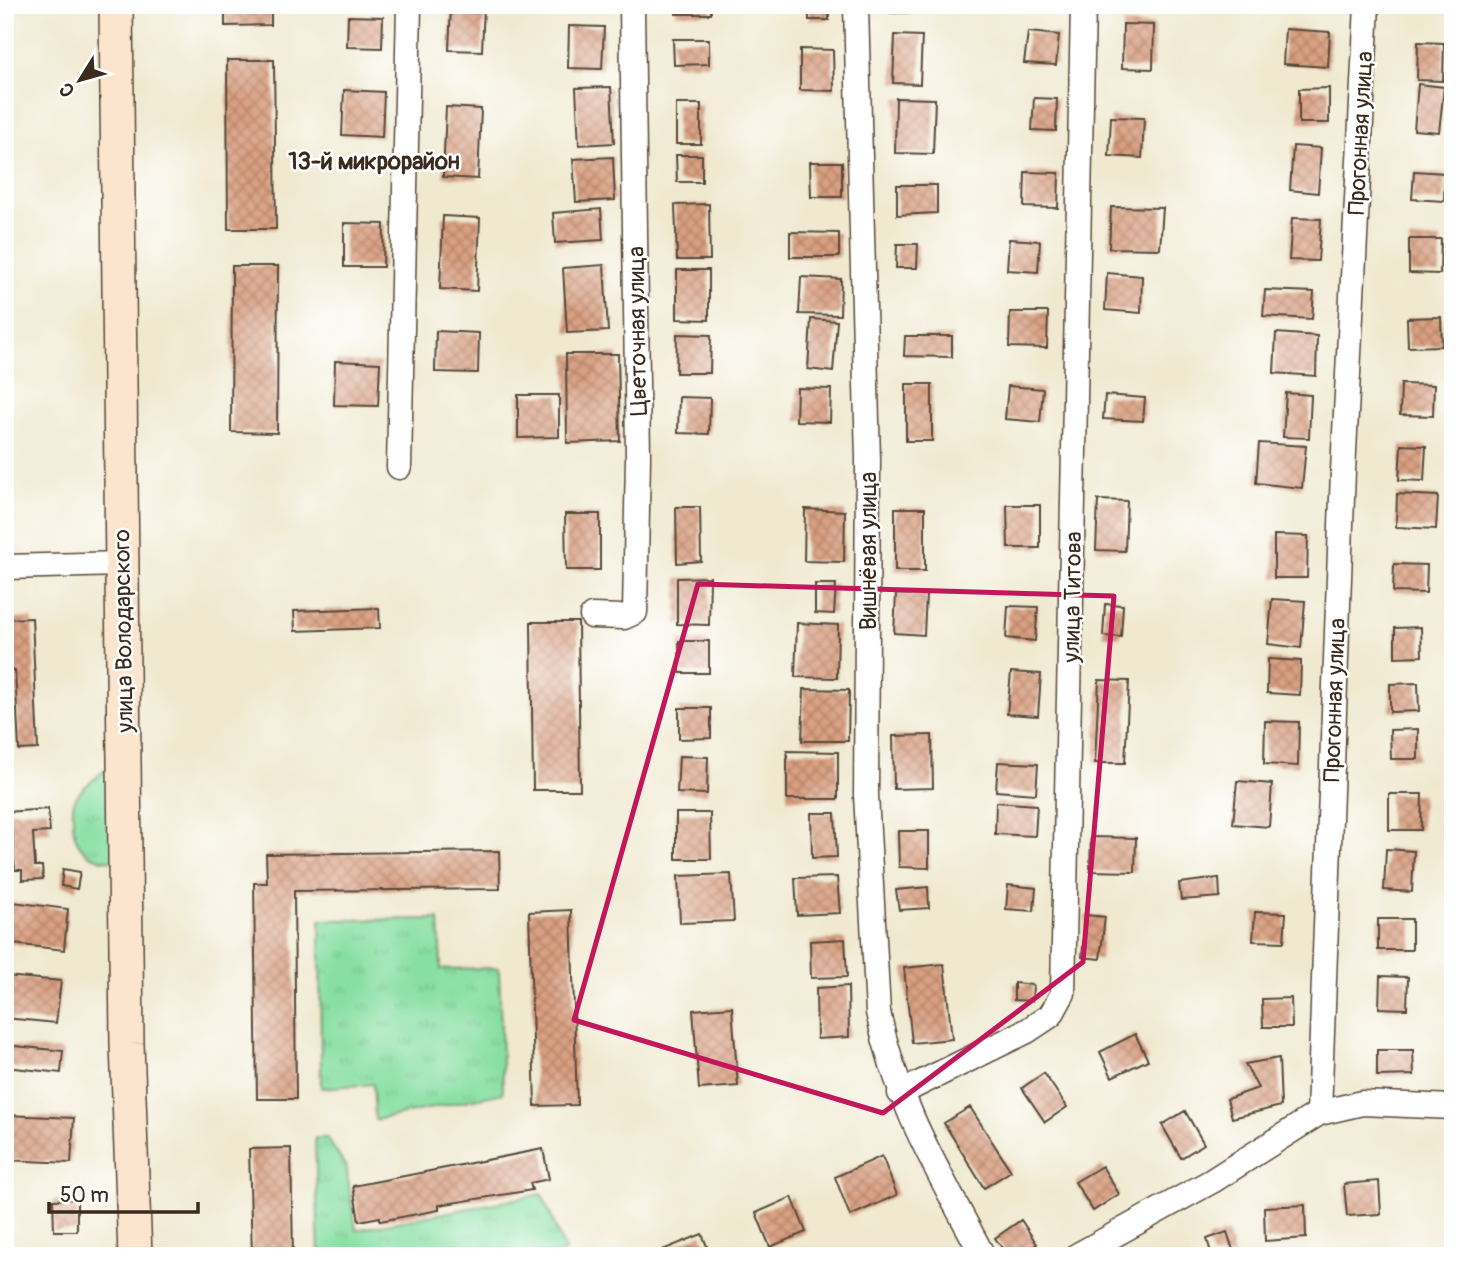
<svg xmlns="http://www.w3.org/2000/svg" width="1458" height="1261" viewBox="0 0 1458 1261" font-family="Pangolin,sans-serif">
<defs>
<pattern id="grass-tufts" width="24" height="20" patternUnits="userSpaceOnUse" patternTransform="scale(1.75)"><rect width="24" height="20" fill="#88dfa3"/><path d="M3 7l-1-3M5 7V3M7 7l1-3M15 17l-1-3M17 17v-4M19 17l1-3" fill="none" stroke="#76c08c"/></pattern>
<pattern id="building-cross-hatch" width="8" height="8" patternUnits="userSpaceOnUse" patternTransform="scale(1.75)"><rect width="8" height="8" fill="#daa082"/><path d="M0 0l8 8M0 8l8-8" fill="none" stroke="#b2836a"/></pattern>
</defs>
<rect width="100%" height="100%" fill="#fff"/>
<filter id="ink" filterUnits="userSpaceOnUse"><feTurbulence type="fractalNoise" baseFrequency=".0143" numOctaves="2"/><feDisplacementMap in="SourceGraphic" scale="14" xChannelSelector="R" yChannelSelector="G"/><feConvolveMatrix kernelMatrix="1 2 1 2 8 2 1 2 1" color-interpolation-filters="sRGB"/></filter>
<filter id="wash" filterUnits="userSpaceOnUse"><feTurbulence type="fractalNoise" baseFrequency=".00686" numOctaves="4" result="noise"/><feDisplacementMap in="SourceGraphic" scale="28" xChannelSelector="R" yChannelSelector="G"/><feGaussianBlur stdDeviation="1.57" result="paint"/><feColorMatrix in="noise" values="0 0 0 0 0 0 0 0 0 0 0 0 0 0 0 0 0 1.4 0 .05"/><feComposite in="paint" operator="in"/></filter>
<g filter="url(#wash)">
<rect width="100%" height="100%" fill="#f0e9d0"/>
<path fill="url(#grass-tufts)" stroke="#628460" stroke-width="2" d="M104 771H114L117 861C88 861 73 847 73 819 73 814 72 807 74 802 79 789 94 780 104 771Z
M439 919 441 969 499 968 503 1093 375 1120 373 1084 321 1088 320 920Z
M315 1138H327L346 1167 356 1230 542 1194 565 1251 555 1256H319Z"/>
<g id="blocks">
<path fill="url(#building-cross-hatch)" d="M225 5H271V25L225 26Z
M451 5H484L482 51 449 50Z
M676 5H711V14H676Z
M809 5H829V20H809Z
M891 5H926V12L891 13Z
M1034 5H1056V10L1034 9Z
M348 16 383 17 382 48 347 47Z
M1123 24 1154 25 1153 69 1122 68Z
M569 26 604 27 602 69 568 68Z
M1285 29 1330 32 1328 67 1283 64Z
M1028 32 1059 35 1056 65 1024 63Z
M895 35 922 36 920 84 893 83Z
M673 39H709V64L674 65Z
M1418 42 1444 43 1443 81 1417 80Z
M800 49 833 50 834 91 800 90Z
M227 60H274L276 229H228Z
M1418 84 1444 87 1439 132 1414 130Z
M611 87 614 143 579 145 576 88Z
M1329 88V123H1299V89Z
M344 90 384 92 382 137 342 135Z
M896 98 935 99 933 154 895 153Z
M1034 98 1057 99 1056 131 1032 130Z
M676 104H701V144H676Z
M446 107 481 109 478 179 443 177Z
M1111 117 1144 118 1142 158 1109 156Z
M1293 146 1321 148 1318 193 1290 190Z
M676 155H702V182H677Z
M613 157 615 200 576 202 573 159Z
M810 162H842V197H811Z
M1414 171 1445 173 1444 201 1412 199Z
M1025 172 1059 173 1058 208 1024 207Z
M897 185H937V213L897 215Z
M709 204 710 260H677L675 205Z
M1111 207 1163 208 1160 249 1109 248Z
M601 209 603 240 555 243 553 213Z
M443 216 480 218 477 291 440 289Z
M1292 218 1321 219 1318 261 1289 260Z
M344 223 384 224 383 267H344Z
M790 232 839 233V257H790Z
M1009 239 1040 241 1038 272 1007 270Z
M1409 239H1441L1440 274 1409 273Z
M897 244H918L917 268H896Z
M604 265 608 331 567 333 563 268Z
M232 266H278L277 433 231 432Z
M677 270H709V320L677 319Z
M1107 273 1142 276 1141 313 1105 310Z
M801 277 841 279 840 315 799 314Z
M1265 290 1314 292 1312 319 1263 316Z
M1010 312H1048L1047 348 1009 347Z
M1441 317 1442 346 1408 347 1407 318Z
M811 319 837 321 833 372 808 369Z
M436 331 479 333 478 373 435 372Z
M1276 333 1317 336 1316 376 1274 373Z
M677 334 711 335 710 373H676Z
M905 336H952V357L904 356Z
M566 354H618L620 441 567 443Z
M335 361 380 363 378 406 334 405Z
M906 384H932V441H906Z
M1401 384 1434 385 1433 416 1400 415Z
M1008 386 1043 389 1040 422 1005 419Z
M797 388 831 389 830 422 796 421Z
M1286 393 1311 395 1309 438 1283 437Z
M518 395H559V437L518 438Z
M1105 395 1145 398 1143 421 1103 419Z
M679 397 710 398 709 434 678 433Z
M1259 443 1306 446 1302 488 1256 483Z
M1401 445 1426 446 1424 481 1399 480Z
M1397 494 1438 496 1436 529 1396 527Z
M1098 500 1127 501 1125 551 1096 550Z
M1007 505H1040V548H1008Z
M676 507H700L701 561 677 563Z
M895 508H925V571H895Z
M805 509 845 511 844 562 804 561Z
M565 514H600V570H566Z
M1274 535 1308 536 1307 578H1274Z
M1394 564 1427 565 1426 593 1393 592Z
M710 577 709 625 677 624V578Z
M815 584H836L834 614 815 613Z
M896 594 926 595 924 635 894 633Z
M1272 599 1305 601 1301 648 1268 644Z
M1105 604 1123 605 1121 637 1103 636Z
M1008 606 1038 607 1035 641 1006 638Z
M379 608 380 628 295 631 294 611Z
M32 618 38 749 19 750 15 670H5V619Z
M531 622H578L580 790H533Z
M797 623 838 625 837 678 795 677Z
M1421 627 1422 656 1395 657V628Z
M679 641H709V673H680Z
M1268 659 1301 661 1300 695 1267 693Z
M1011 672 1041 674 1038 716 1007 714Z
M1099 680 1129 681 1125 763H1095Z
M1418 683 1419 711 1390 712V684Z
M804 689 849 690 848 741H802Z
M679 708H711V738L679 739Z
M1265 721 1299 722 1298 766 1264 764Z
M1418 729V759H1391L1390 730Z
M932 735 933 788 894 789 893 736Z
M787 751 838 752V799H787Z
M679 756 708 757 707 794 677 793Z
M998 762 1038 764 1036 794 996 791Z
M1237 781 1272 784 1269 827 1233 824Z
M1389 794H1422L1421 830H1389Z
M996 802 1037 805 1035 836 995 834Z
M48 809 50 832 33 833 35 866H42L43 879 22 880V870H15L12 834H5V812Z
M676 813H710L711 859H676Z
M811 813H835L837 857 812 858Z
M898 831H929V868L899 867Z
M1091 837 1136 838 1135 872 1090 871Z
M1386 849 1414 851 1412 892 1384 890Z
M499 851 500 889 294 891 296 1099H257L254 883H267L266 854Z
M63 869 80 872 77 889 61 886Z
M731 874 734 921 680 923 678 876Z
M837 877 840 913 797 915 795 878Z
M1219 878 1220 897 1181 900 1179 883Z
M1008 885 1036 888 1034 911 1006 909Z
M928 887 929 908 899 910 896 890Z
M5 901 68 909 64 950 5 943Z
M571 910 577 1105 535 1106 529 912Z
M1255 912 1286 913 1284 942 1253 941Z
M1086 915 1105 917 1100 959 1082 957Z
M1378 919H1412V950H1378Z
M845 939 847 977 811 978 810 941Z
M944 964 952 1039 912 1043 904 968Z
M5 976 61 981 56 1023 5 1018Z
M1380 976 1408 977 1407 1009 1379 1008Z
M1014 983 1033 985 1032 1001 1014 1000Z
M848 986 849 1037 817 1039 816 988Z
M1291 998 1292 1027H1263L1262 999Z
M732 1007 738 1086 699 1089 693 1010Z
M1135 1034 1148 1060 1112 1077 1100 1052Z
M5 1045 63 1051 61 1073 5 1067Z
M1377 1050H1413L1414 1075 1377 1076Z
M1279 1058 1281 1106 1232 1118 1227 1099 1258 1088 1245 1064Z
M1044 1073 1067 1107 1045 1122 1022 1088Z
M970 1107 1011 1171 984 1188 944 1123Z
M1185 1111 1204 1144 1181 1158 1162 1125Z
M5 1115 74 1118 71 1163 5 1160Z
M291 1148 293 1256H252L249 1149Z
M543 1149 549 1179 530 1183 532 1190 439 1205V1210L380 1221V1217L359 1221 353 1186Z
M882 1156 897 1195 850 1216 835 1177Z
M1102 1166 1119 1194 1093 1211 1075 1182Z
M1379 1181 1381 1214 1347 1216 1344 1184Z
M792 1197 806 1232 770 1247 756 1213Z
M77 1199V1231H54L53 1200Z
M1305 1205 1306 1238 1265 1241 1264 1207Z
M1021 1220 1037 1244 1020 1256H1008L995 1238Z
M1227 1232 1235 1256H1212L1207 1239Z
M702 1234 711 1256H662L660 1251Z"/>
</g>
</g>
<g filter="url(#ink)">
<use href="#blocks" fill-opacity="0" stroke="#564739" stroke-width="2"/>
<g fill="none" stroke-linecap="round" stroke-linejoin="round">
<g stroke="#564739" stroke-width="27">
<path id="street" d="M856 5 868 460 866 795 878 1012C897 1105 940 1174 983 1256
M399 467 409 5
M5 567 123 564
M592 616 624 617 635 612 638 458 632 5
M900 1093 1027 1031 1051 1015 1063 993 1083 5
M1319 1113 1362 1103 1453 1107
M1076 1256 1212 1181 1319 1113 1343 471 1367 5"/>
</g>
<g stroke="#564739" stroke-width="36">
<path id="secondary" d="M116 5 127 1044 135 1256"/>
</g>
<use href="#street" stroke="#fff" stroke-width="24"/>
<use href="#secondary" stroke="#fbe5cf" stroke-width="33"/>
</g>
</g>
<path fill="none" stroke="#c2185b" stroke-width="5" stroke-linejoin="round" d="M698 584 1114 596 1083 962 883 1113 574 1020Z"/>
<g text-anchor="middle" stroke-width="5" stroke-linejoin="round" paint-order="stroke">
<g font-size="23" fill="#3b2a1e" stroke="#fff">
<text transform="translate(1360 133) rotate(-87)" y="8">Прогонная улица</text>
<text transform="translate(637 331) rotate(-91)" y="8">Цветочная улица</text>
<text transform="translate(868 551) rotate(-90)" y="8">Вишнёвая улица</text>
<text transform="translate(1072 597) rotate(-89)" y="8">улица Титова</text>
<text transform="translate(123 631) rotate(-91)" y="8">улица Володарского</text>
<text transform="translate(1334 700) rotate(-88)" y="8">Прогонная улица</text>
</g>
<g font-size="24" font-weight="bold" fill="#3b2a1e" stroke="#fff">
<text x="374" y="169">13-й микрорайон</text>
</g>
</g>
<rect width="1458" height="1261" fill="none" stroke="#fff" stroke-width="28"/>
<g transform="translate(80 80) rotate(233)" stroke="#ffffff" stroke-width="5" paint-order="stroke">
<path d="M0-5L12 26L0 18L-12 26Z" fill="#3b2a1e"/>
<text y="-10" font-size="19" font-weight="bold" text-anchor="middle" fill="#3b2a1e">С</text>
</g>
<path d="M49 1202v10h149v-10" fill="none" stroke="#3b2a1e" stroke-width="3.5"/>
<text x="60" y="1202" font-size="21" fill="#3b2a1e" stroke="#ffffff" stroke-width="5" paint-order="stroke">50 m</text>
</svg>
